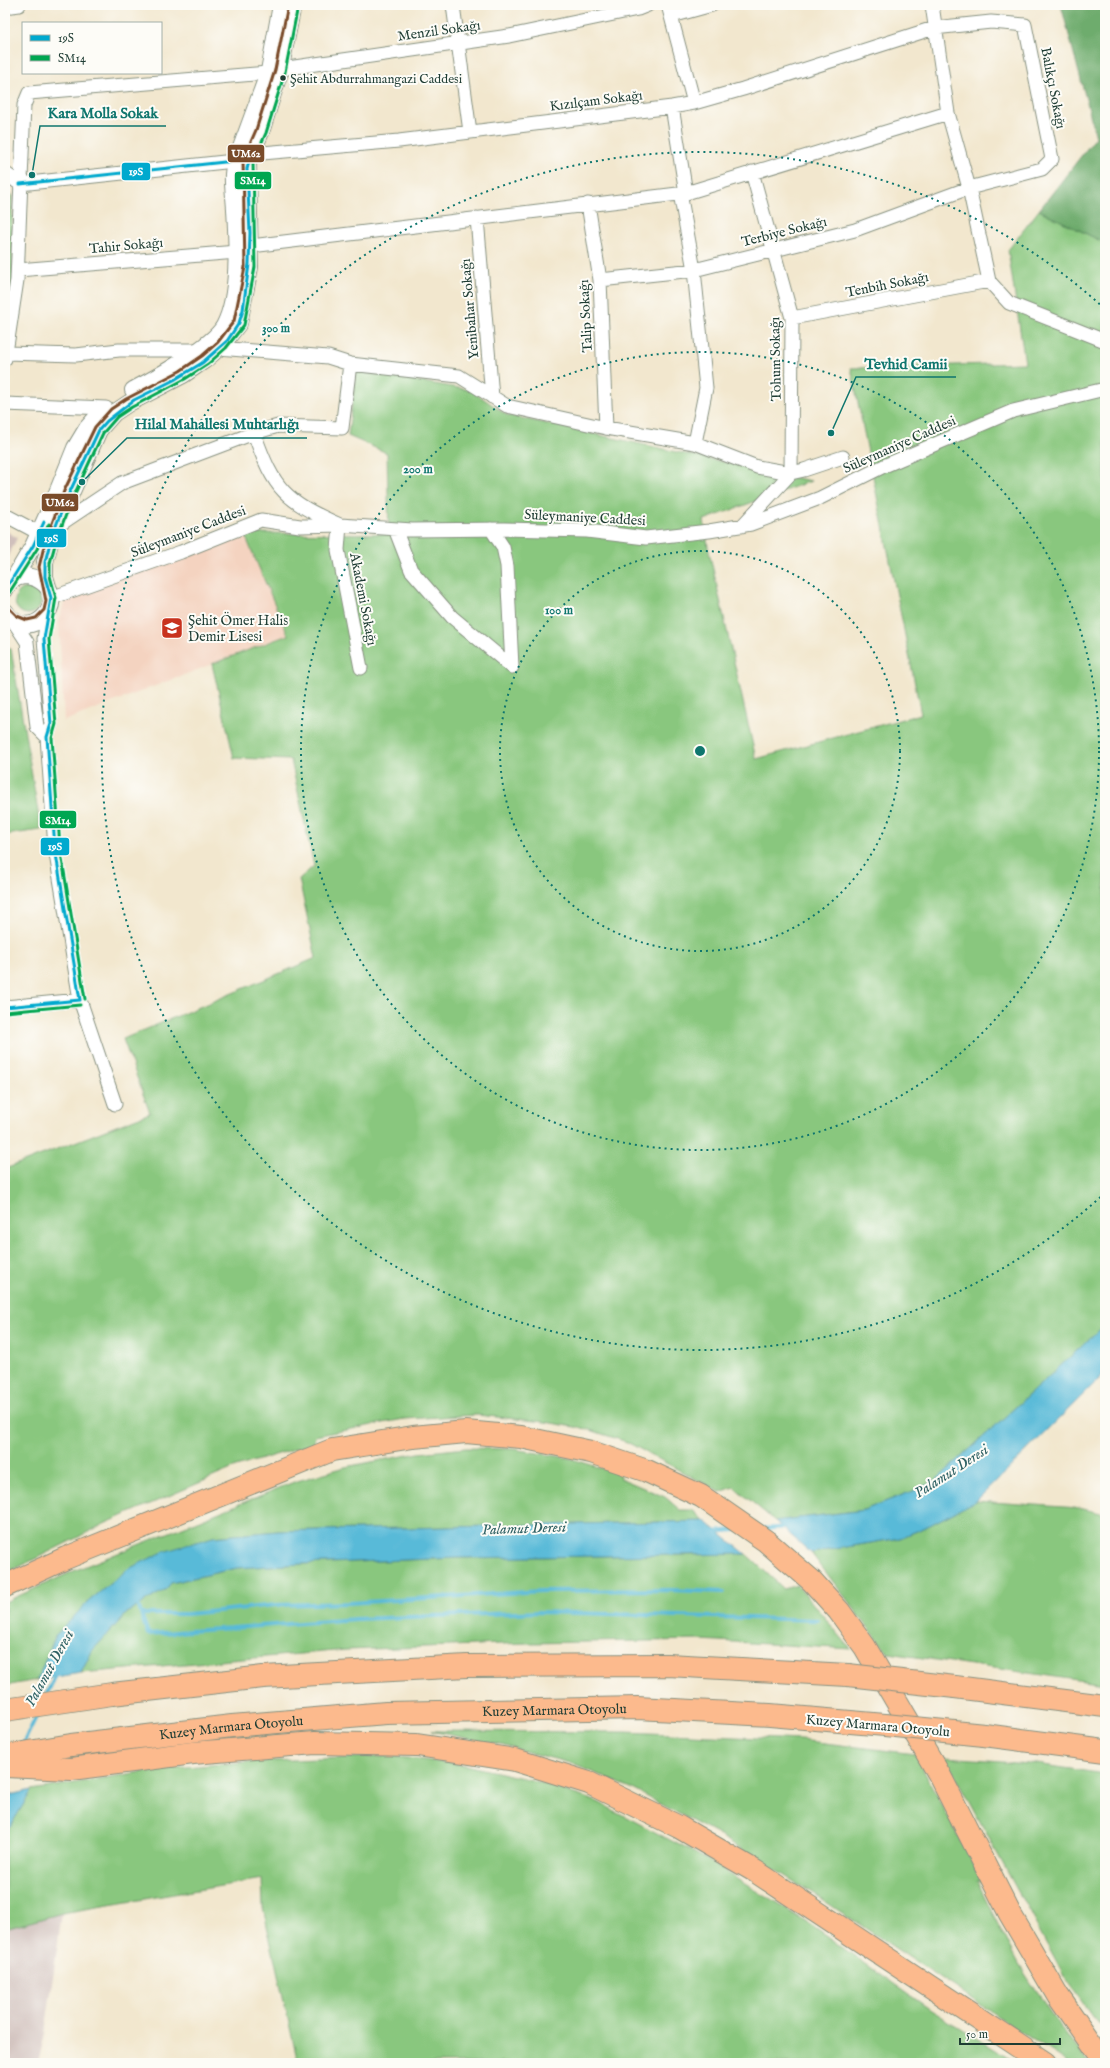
<svg xmlns="http://www.w3.org/2000/svg" width="1110" height="2068" viewBox="0 0 1110 2068" font-family="'IM FELL English',serif">
<rect width="100%" height="100%" fill="#fdfcf7"/>
<filter id="ink" filterUnits="userSpaceOnUse"><feTurbulence type="fractalNoise" baseFrequency=".025" numOctaves="2"/><feDisplacementMap in="SourceGraphic" scale="8" xChannelSelector="R" yChannelSelector="G"/><feConvolveMatrix kernelMatrix="1 2 1 2 8 2 1 2 1" color-interpolation-filters="sRGB"/></filter>
<filter id="wash" filterUnits="userSpaceOnUse"><feTurbulence type="fractalNoise" baseFrequency=".012" numOctaves="4" result="noise"/><feDisplacementMap in="SourceGraphic" scale="16" xChannelSelector="R" yChannelSelector="G"/><feGaussianBlur stdDeviation="0.9" result="paint"/><feColorMatrix in="noise" values="0 0 0 0 0 0 0 0 0 0 0 0 0 0 0 0 0 1.4 0 .05"/><feComposite in="paint" operator="in"/></filter>
<g filter="url(#wash)">
<rect width="100%" height="100%" fill="#f2e7ce"/>
<path fill="#f4d3c0" d="M244 533 288 635 64 721 59 621 65 599Z"/>
<path fill="#d0c0bc" d="M5 530 17 538 5 563Z
M62 1913 45 2033 38 2063H5V1929Z"/>
<path fill="#89c77e" stroke="#548259" d="M5 195H12L14 349 5 348Z
M1039 210 1105 243V1325L933 1483 864 1510 775 1521 734 1487 720 1492 627 1442 587 1429 545 1422 477 1415 404 1419 315 1436 314 1443 236 1467 106 1523 5 1574V1169L150 1113 123 1039 316 958 299 879 314 866 291 760 234 758 212 664 288 635 244 533 389 534 387 453 348 436 356 371 471 390 507 415 811 481 704 520 708 547 756 759 921 714 851 368 1025 363 1008 250Z
M15 601a13 13 0 1 1 26 0a13 13 0 1 1-26 0Z
M5 647 11 649 41 830 5 835Z
M466 1448 513 1449 569 1458 620 1474V1478L665 1497 680 1510H692L705 1521 278 1531 213 1537 128 1569 89 1601 56 1635 37 1680 5 1686V1602L76 1570 294 1482 345 1467 419 1453Z
M976 1501 1079 1508 1105 1514V1684L888 1653 811 1553 900 1538 924 1528Z
M746 1554 784 1589 797 1585 851 1649 701 1640 528 1643 346 1650 81 1673 92 1651 127 1613 166 1589 170 1583 237 1568 301 1564 458 1558Z
M431 1731 626 1732 800 1740 915 1754 982 1882 977 1881 1016 1960 1052 2015 1088 2063H1068L814 1894 722 1837 631 1788 570 1763 501 1745Z
M390 1756 465 1765 532 1780 598 1802 704 1858 802 1919 931 2010 1017 2063H298L263 1908 262 1879 62 1913 5 1929V1835L32 1790 153 1770 245 1762Z
M945 1757 1030 1763 1105 1774V2030L1093 2017 1065 1978Z"/>
<path fill="#6eac6d" stroke="#467450" d="M1061 5H1105V243L1039 210 1096 137Z"/>
<path fill="#59bad8" stroke="#3c7c86" d="M1105 1325V1373L976 1501 924 1528 900 1538 811 1553 775 1521 864 1510 933 1483Z
M705 1521 746 1554 458 1558 301 1564 237 1568 171 1583 166 1589 127 1613 92 1651 81 1673 37 1680 56 1635 89 1601 128 1569 163 1552 213 1537 278 1531Z
M32 1790 5 1835V1796Z"/>
<g fill="none" stroke-linecap="round" stroke-linejoin="round">
<path stroke="#59bad8" stroke-width="4" d="M762 1529 787 1527
M714 1532 735 1530
M137 1601 141 1614H187L276 1605 349 1603 542 1591 669 1590 724 1592
M141 1614 148 1634 356 1619 540 1612 817 1620
M45 1697 57 1673
M22 1746 38 1713
M5 1781 9 1772"/>
</g>
</g>
<g filter="url(#ink)">
<g fill="none" stroke-linecap="round" stroke-linejoin="round">
<g stroke="#889281" stroke-width="15">
<path id="minor" d="M453 5 470 132
M668 5 694 103
M932 5 948 113 969 188 989 281 1009 303 1105 341
M5 7 19 5
M672 16 712 5
M281 69 509 36 638 9 648 5
M672 107 686 193
M251 154 399 141 672 107 694 103 743 89 934 28 991 22 1025 25 1052 159 1042 169 969 188 855 230 694 270 600 280
M752 172 792 318 791 473
M5 173 20 184
M20 184 234 161
M680 193 694 270 706 388 695 443
M588 204 600 280 606 428
M477 218 492 397
M251 246 686 193 948 113
M18 270 237 252
M792 318 989 281
M218 348 328 357 350 364 459 376 507 406 606 428 695 443 757 467 791 473 804 470 843 457
M6 353 76 355 119 350H197
M5 359 17 280 24 105 29 93 268 73
M5 404 106 408
M254 433C274 490 285 501 340 525L338 550 361 668
M5 515 39 533
M742 526 791 473
M56 527 122 483 254 433 278 426 342 428 350 364
M395 529 411 570 452 617 512 667
M491 529 503 547 507 566 512 667
M51 598 181 552 261 520 300 526 340 525 412 530 504 529 587 531 646 538 709 531 751 524 820 498 884 466 1013 411 1105 389
M48 613 44 639 51 724 47 737 55 848 80 1000 115 1104
M14 622 27 642 37 727 47 737
M5 1007 80 1000"/>
</g>
<g stroke="#889281" stroke-width="18">
<path id="tertiary" d="M133 390C154 379 213 346 224 326 240 296 237 242 235 209 234 190 229 170 239 153L269 71 281 5
M13 580 33 546 54 500 75 448 87 428 102 411
M5 590C8 582 16 577 24 576 31 576 36 578 42 582 71 603 27 647 5 611
M49 590 45 577V562L51 539 99 430 114 413 129 403 183 375 205 360 222 345 239 323 250 267 248 161 261 132 280 71 293 5"/>
</g>
<g stroke="#889281" stroke-width="24">
<g id="motorway">
<path d="M5 1586 66 1558 332 1450 413 1437 466 1432 521 1437 591 1452 647 1471 701 1496 766 1541 812 1581 839 1611 865 1647 939 1774 1010 1914 1058 1996 1105 2063"/>
<path d="M955 1687 1105 1706"/>
<path d="M5 1710 112 1694 263 1677 467 1666 668 1665 848 1675"/>
<path d="M984 1735 1105 1751"/>
<path id="s1" d="M5 1756 71 1745 232 1726 386 1713 637 1708 770 1715 885 1725"/>
<path d="M5 1766 71 1769 193 1753 315 1743 417 1745 515 1760 589 1783 679 1827 755 1871 1045 2063"/>
</g>
</g>
<use href="#minor" stroke="#fff" stroke-width="13"/>
<use href="#tertiary" stroke="#fff" stroke-width="16"/>
<use href="#motorway" stroke="#fcba8d" stroke-width="22"/>
<g stroke="#889281" stroke-width="24" stroke-linecap="butt">
<path id="motorway-bridge" d="M848 1675 955 1687
M885 1725 984 1735"/>
</g>
<use href="#motorway-bridge" stroke="#fcba8d" stroke-width="22"/>
<g stroke="#fdfcf7" stroke-width="6">
<path id="bus-1" d="M20 184 234 161 251 154
M5 590 33 546 44 522
M80 1000 55 848 47 737 51 724 44 639 51 598 45 577V562L51 539 65 502 99 430 107 421 134 400 174 380 202 363 227 341 239 323 243 310 249 264 250 233 247 169 251 154
M5 1007 80 1000"/>
</g>
<g stroke="#fdfcf7" stroke-width="6">
<path id="bus-2" d="M9 593 37 549 49 524
M85 999 60 847 52 738 56 724 49 639 56 598 50 576V563L56 541 70 504 103 433 117 417 132 407 185 379 208 364 226 348 244 325 255 267 253 162 266 133 285 72 298 6
M5 1012 80 1005"/>
</g>
<g stroke="#fdfcf7" stroke-width="6">
<path id="bus-3" d="M9 608 17 616 27 620 36 618 44 610 46 601 39 567 45 542 64 491 95 427 111 409 126 399 180 371 202 356 218 342 234 321 245 267 243 160 256 130 275 70 288 5"/>
</g>
<use href="#bus-1" stroke="#00a9ce" stroke-width="3"/>
<use href="#bus-2" stroke="#00a651" stroke-width="3"/>
<use href="#bus-3" stroke="#7a4b2a" stroke-width="3"/>
</g>
</g>
<g fill="none" stroke="#0f766e" stroke-width="2" stroke-dasharray="2 4">
<circle cx="700" cy="751" r="200"/>
<circle cx="700" cy="751" r="399"/>
<path d="M1105 1193A599 599 0 1 1 1105 309"/>
</g>
<defs>
<g id="school-square" transform="scale(1.15)"><rect x="-9" y="-9" width="18" height="18" rx="4" fill="#c8321e" stroke="#fdfcf7"/><path d="M0-5L7-2L0 1L-7-2ZM-4 1L0 2.5L4 1V4Q0 6-4 4Z" fill="#fff"/></g>
</defs>
<g fill-rule="evenodd">
<use href="#school-square" x="172" y="628"/>
</g>
<circle fill="#1f3d34" stroke="#fdfcf7" stroke-width="1.5" cx="283" cy="78" r="3.5"/>
<g text-anchor="middle" stroke-width="4" stroke-linejoin="round" paint-order="stroke">
<g font-size="13" fill="#1f3d34" stroke="#fdfcf7" text-anchor="start">
<text x="290" y="83">Şehit Abdurrahmangazi Caddesi</text>
</g>
<g font-size="14" fill="#1f3d34" stroke="#fdfcf7">
<text transform="translate(439 30) rotate(-8)" y="5">Menzil Sokağı</text>
<text transform="translate(1054 88) rotate(79)" y="5">Balıkçı Sokağı</text>
<text transform="translate(596 100) rotate(-7)" y="5">Kızılçam Sokağı</text>
<text transform="translate(784 231) rotate(-14)" y="5">Terbiye Sokağı</text>
<text transform="translate(126 245) rotate(-5)" y="5">Tahir Sokağı</text>
<text transform="translate(887 284) rotate(-11)" y="5">Tenbih Sokağı</text>
<text transform="translate(469 309) rotate(-95)" y="5">Yenibahar Sokağı</text>
<text transform="translate(585 316) rotate(-93)" y="5">Talip Sokağı</text>
<text transform="translate(775 359) rotate(-91)" y="5">Tohum Sokağı</text>
<text transform="translate(899 444) rotate(-24)" y="5">Süleymaniye Caddesi</text>
<text transform="translate(585 517) rotate(3)" y="5">Süleymaniye Caddesi</text>
<text transform="translate(188 531) rotate(-21)" y="5">Süleymaniye Caddesi</text>
<text transform="translate(364 599) rotate(79)" y="5">Akademi Sokağı</text>
<text dy="5" stroke="none"><textPath href="#s1" startOffset="552">Kuzey Marmara Otoyolu</textPath></text>
<text transform="translate(878 1725) rotate(5)" y="5">Kuzey Marmara Otoyolu</text>
<text dy="5" stroke="none"><textPath href="#s1" startOffset="228">Kuzey Marmara Otoyolu</textPath></text>
</g>
<g font-size="14" fill="#1f3d34" stroke="#fdfcf7" text-anchor="start">
<text x="188" y="625">Şehit Ömer Halis<tspan x="188" dy="16">Demir Lisesi</tspan></text>
</g>
<g font-size="15" font-style="italic" fill="#306265" stroke="#fdfcf7">
<text transform="translate(951 1471) rotate(-33)" y="5">Palamut Deresi</text>
<text transform="translate(524 1528) rotate(-2)" y="5">Palamut Deresi</text>
<text transform="translate(49 1668) rotate(-61)" y="5">Palamut Deresi</text>
</g>
</g>
<circle cx="700" cy="751" r="6" fill="#0f766e" stroke="#fdfcf7" stroke-width="2"/>
<g font-size="12" text-anchor="middle" font-weight="bold" fill="#0f766e" stroke="#fdfcf7" stroke-width="4" stroke-linejoin="round" paint-order="stroke">
<text x="276" y="332">300 m</text>
<text x="418" y="473">200 m</text>
<text x="559" y="614">100 m</text>
</g>
<path fill="none" stroke="#0f766e" stroke-width="1.5" d="M32 175L40 126H166M831 433L856 377H956M82 482L127 438H307"/>
<g fill="#0f766e" stroke="#fdfcf7" stroke-width="1.5">
<circle cx="32" cy="175" r="4"/>
<circle cx="831" cy="433" r="4"/>
<circle cx="82" cy="482" r="4"/>
</g>
<g font-size="15" text-anchor="middle" font-weight="bold" fill="#0f766e" stroke="#fdfcf7" stroke-width="4" stroke-linejoin="round" paint-order="stroke">
<text x="103" y="118">Kara Molla Sokak</text>
<text x="906" y="369">Tevhid Camii</text>
<text x="217" y="429">Hilal Mahallesi Muhtarlığı</text>
</g>
<g stroke="#fdfcf7" stroke-width="1.5">
<rect x="227" y="144" width="38" height="19" rx="4" fill="#7a4b2a"/>
<rect x="121" y="162" width="30" height="19" rx="4" fill="#00a9ce"/>
<rect x="234" y="171" width="38" height="19" rx="4" fill="#00a651"/>
<rect x="41" y="493" width="38" height="19" rx="4" fill="#7a4b2a"/>
<rect x="36" y="528" width="31" height="20" rx="4" fill="#00a9ce"/>
<rect x="39" y="810" width="38" height="19" rx="4" fill="#00a651"/>
<rect x="40" y="837" width="30" height="19" rx="4" fill="#00a9ce"/>
</g>
<g font-size="11" text-anchor="middle" font-weight="bold" fill="#fff">
<text x="246" y="157">UM62</text>
<text x="136" y="175">19S</text>
<text x="253" y="184">SM14</text>
<text x="60" y="506">UM62</text>
<text x="51" y="542">19S</text>
<text x="58" y="824">SM14</text>
<text x="55" y="850">19S</text>
</g>
<rect width="1110" height="2068" fill="none" stroke="#fdfcf7" stroke-width="20"/>
<rect x="22" y="22" width="140" height="52" fill="#fdfcf7" stroke="#a4b0a9"/>
<rect x="30" y="35" width="20" height="6" fill="#00a9ce" stroke="#a4b0a9"/>
<text x="58" y="42" font-size="12" fill="#1f3d34">19S</text>
<rect x="30" y="55" width="20" height="6" fill="#00a651" stroke="#a4b0a9"/>
<text x="58" y="62" font-size="12" fill="#1f3d34">SM14</text>
<path d="M960 2038v6h100v-6" fill="none" stroke="#1f3d34" stroke-width="2"/>
<text x="966" y="2038" font-size="12" fill="#1f3d34" stroke="#fdfcf7" stroke-width="3" paint-order="stroke">50 m</text>
</svg>
